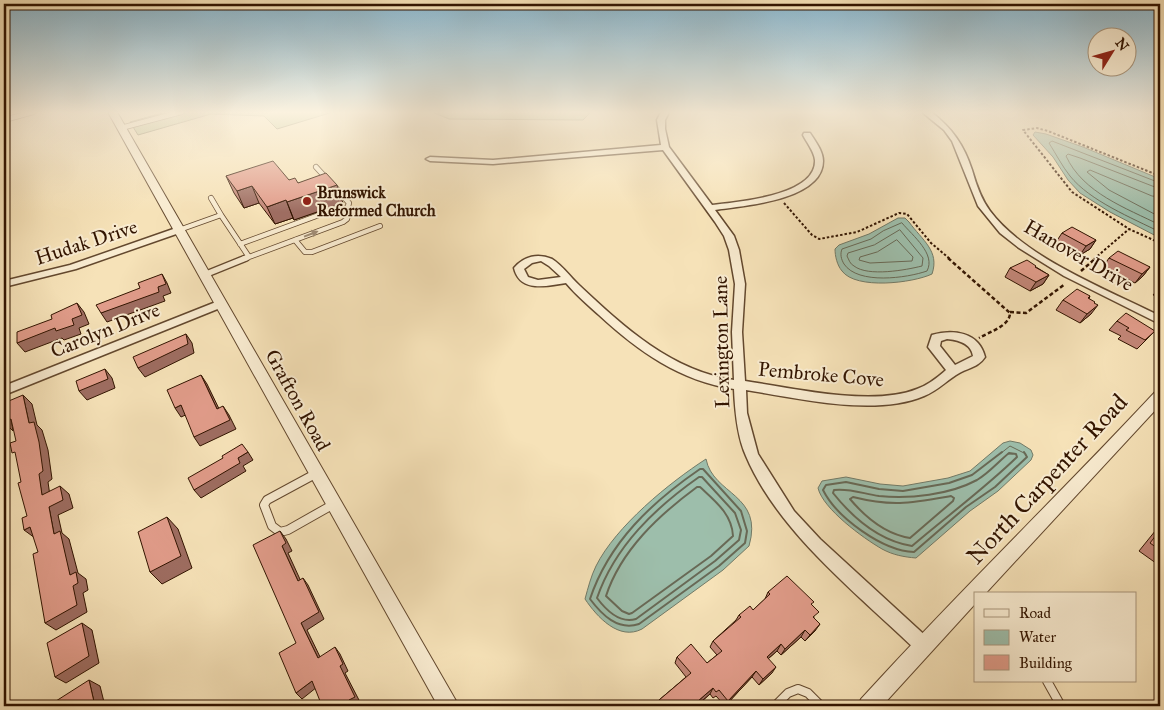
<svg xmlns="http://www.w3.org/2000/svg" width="1164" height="710" viewBox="0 0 1164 710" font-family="'IM FELL Great Primer',serif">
<rect width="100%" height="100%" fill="#f6e2b8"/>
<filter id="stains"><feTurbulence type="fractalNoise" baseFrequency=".004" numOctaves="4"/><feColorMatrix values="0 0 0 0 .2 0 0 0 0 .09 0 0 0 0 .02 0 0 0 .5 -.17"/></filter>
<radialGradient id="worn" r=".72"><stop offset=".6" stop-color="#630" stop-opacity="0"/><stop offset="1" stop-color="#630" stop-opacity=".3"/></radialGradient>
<path fill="#bbc390" stroke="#766c48" d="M166 112H333L277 129 264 116 211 114 138 135 130 122Z
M432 112H591L583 120 449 119Z"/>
<path fill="#9dbeab" stroke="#727a67" d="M1035 132 1046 134 1083 147 1160 179V238L1110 212 1080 193 1068 180 1053 157 1033 135Z
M898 218H905L909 222C922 240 940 251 932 274 913 283 856 290 842 271 837 265 835 256 835 249L839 245 869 234Z
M1010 441 1020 443 1031 450 1033 455 1031 460 998 491 970 511 916 558C904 557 893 555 882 549 863 538 823 509 818 488L822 481 846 477 880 484 903 486 948 478 970 471 1003 443Z
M706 459C713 495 764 494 749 546L723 570 642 629C619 641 597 617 585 599 588 588 591 576 596 566 616 526 669 483 706 459Z"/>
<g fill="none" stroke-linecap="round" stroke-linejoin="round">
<path stroke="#686956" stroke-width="1" d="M1160 183 1052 141 1049 143C1056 154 1062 166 1070 176 1090 201 1132 218 1160 232
M1160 189 1080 158 1068 154 1066 156C1083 193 1126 208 1160 225
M1160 197 1152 196 1090 170 1087 172 1109 190 1160 217
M902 223C913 236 936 254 927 271 907 278 858 285 844 264 841 259 840 254 842 249L871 239 883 231Z
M900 230 923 258 922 266C906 270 868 277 854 266 850 264 849 260 847 256L848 253 874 245Z
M897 240 913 257 912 261 870 263 859 260 860 257 877 252Z
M1000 454 1010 446 1026 454
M1008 454H1013"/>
<path stroke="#686956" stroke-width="2" d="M1002 452 972 475 949 483 903 491 879 489 846 482 826 485 823 490C837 518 883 551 914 552L966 507 995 487 1027 457 1024 452
M1009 453 1016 454 1017 457C984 489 947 516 912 546 880 541 853 518 833 493L834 490C850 488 864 494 879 496 910 499 949 495 977 480 989 473 998 462 1009 453Z
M700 469H703L741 511 747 531 745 543 719 566 639 624C618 631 602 615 590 599 609 542 652 502 700 469Z
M699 477H702L735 513 741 530 739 540 715 561 636 619C620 624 606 610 597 598 615 546 655 508 699 477Z
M697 487H700C715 501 732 514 733 536L711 556 632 613 629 614 622 611 606 596C621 550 659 515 697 487Z
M951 496 954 498 953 501 910 538C885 534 866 518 850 499L853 497C893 507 911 503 951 496Z"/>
<g stroke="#63482e" stroke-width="6">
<path id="service-far2" d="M4 120 33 112
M121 128 181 112
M316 167 328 180
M335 187 349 203 347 209
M211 198 221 215
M179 230 221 215 249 257 243 259
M295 240 305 252H312L380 226
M240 244 338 208 342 207 349 212 347 219 343 222 249 257"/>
</g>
<g stroke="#63482e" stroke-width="8">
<path id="service-far1" d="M204 275 246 258"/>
</g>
<g stroke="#63482e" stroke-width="10">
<path id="service" d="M317 473 267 500 264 505 272 526 280 532 288 530 334 504
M1047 681 1061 706
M775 706 788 693 798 689 808 693 821 706"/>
</g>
<g stroke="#63482e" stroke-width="3">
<path id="minor" d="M661 112H669L665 120V129L669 147 712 205C737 202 817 196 815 160 814 151 807 143 803 135L804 133H810C815 141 823 151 823 161 823 200 744 206 715 210L734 236 739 250 745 284 742 332 745 381C792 388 873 407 917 389 928 385 937 378 946 370L928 347 932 335C953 329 979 332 985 357 978 368 966 368 956 375 945 382 937 391 924 396 874 417 798 398 746 390L747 413 758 454 794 511 820 539 929 639 931 645 929 651 923 653 917 651C859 595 778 532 746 456 737 436 735 411 734 389 680 381 638 351 599 315 588 305 576 295 566 283 546 286 520 293 514 268 524 256 538 253 552 259 563 266 570 277 580 286 624 327 671 371 734 380L732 332 735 284 729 250 724 236 715 222 663 150 493 164 430 161 426 159 430 157 493 160 661 145 657 120ZM541 261 549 266 561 277 538 280 528 277 524 269 532 263ZM947 339C958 340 971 343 973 356L955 365 940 346 941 341Z
M922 112H931C952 128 964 145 972 170 976 184 981 199 990 211 1025 258 1108 290 1160 316V324L1064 276 1019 248 1000 233 978 206 952 141 944 130Z
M179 227 182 228V232L76 269 4 287V281L70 265Z
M221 300 226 304 225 306 4 395V386Z"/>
</g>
<g stroke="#63482e" stroke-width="2">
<path id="tertiary" d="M108 112H117L459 706H438Z
M1160 390V405L985 594H975V604L882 706H858L861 699C956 594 1058 496 1155 392Z"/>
</g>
<path stroke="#321400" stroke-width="2" stroke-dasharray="2.5 2" stroke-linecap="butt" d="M1160 176 1048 131 1037 128 1023 130 1072 192 1129 229 1160 243
M784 203 812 235 819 239 857 232 899 213 907 214 931 243 950 259
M1094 259 1129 229"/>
<path stroke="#321400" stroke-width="2.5" stroke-dasharray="4 2.5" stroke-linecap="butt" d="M948 258 1010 313C1010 326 989 332 979 338
M1081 271 1096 258
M1010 312 1026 313 1065 284"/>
<use href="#service-far2" stroke="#f9ecd1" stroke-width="4.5"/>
<use href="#service-far1" stroke="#f9ecd1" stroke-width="5.5"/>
<use href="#service" stroke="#f9ecd1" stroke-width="8"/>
<use href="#minor" fill="#f9ecd1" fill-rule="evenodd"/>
<use href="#tertiary" fill="#f9ecd1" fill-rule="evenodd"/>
</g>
<path fill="#c28677" stroke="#321400" d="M226 176 289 180 298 183 343 203 294 220 293 218 275 224 259 203 244 208 234 193Z
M1062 233 1096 240 1090 249 1080 255 1056 242Z
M1109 258 1150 267 1143 276 1135 283 1103 267Z
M1036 267 1049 275 1043 284 1030 291 1005 277 1010 268Z
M1160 287V297L1153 295Z
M1090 296 1089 299 1094 303 1091 314 1080 323 1056 310 1063 300Z
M1117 321 1155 331 1137 349 1118 339 1121 336 1109 330Z
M1160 525V566L1139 551Z
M768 592 812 605 814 618 815 631 805 641 801 637 781 655 777 651 768 659 772 673 759 685 752 677 725 706 716 696 713 698 710 694 700 703 652 706 686 677 675 663 677 657 707 663 717 655 710 647 713 641 736 620 739 615 753 610 765 599Z"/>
<path fill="#9e6d61" stroke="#321400" d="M337 185 343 203 294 220 287 202Z
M252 186 259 203 244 208 237 191Z
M286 200 293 218 275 224 267 207Z
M1096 240 1090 249 1080 255 1086 246Z
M1150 267 1143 276 1135 283 1142 274Z
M162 274 167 283 171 293 163 296 165 301 107 322 101 313 158 287Z
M1049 275 1043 284 1030 291 1036 282Z
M77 303 84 312 89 324 79 328 81 334 64 340 62 338 25 352 17 343 72 319Z
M1098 305 1091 314 1080 323 1087 314Z
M186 334 192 343 194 353 145 377 138 368Z
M105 369 112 378 115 388 87 400 79 391Z
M201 375 207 384 223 417 217 409Z
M23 395 32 404 37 425 42 430 48 450 52 479 48 482 51 503 42 495 29 423Z
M181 405 188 414 181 417 175 408Z
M223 406 229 415 236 429 200 446 194 437Z
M11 419 13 431 4 422Z
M248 452 253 460 243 466 246 471 201 498 194 490 238 458Z
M60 486 69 494 73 508 58 515 62 533 69 539 78 573 86 579 88 590 83 593 87 612 56 630 45 623 70 575 54 534 49 507Z
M167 517 178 529 192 568 162 584 150 572Z
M30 527 35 538 24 530Z
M280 531 286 539 292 551 288 553 304 588 298 581 282 546Z
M303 578 308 585 324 619 307 630 324 665 318 658 301 623Z
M82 623 92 630 99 663 66 683 55 677Z
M820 624 815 631 805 641 810 635Z
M805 630 801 637 781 655 785 649Z
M781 644 777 651 763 663 767 657Z
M335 647 340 654 348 671 345 673 360 702 354 706H352L349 700Z
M776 667 772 673 759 685 763 679Z
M756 671 752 677 725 706 728 701Z
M89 680 100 686 105 706H95Z
M312 681 317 687 302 699 296 693Z
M713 688 710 694 696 706 698 701Z"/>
<path fill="#e19c8a" stroke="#321400" d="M273 161 289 180 295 178 298 183 326 173 337 185 287 202 286 200 267 207 252 186 237 191 226 176Z
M1072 227 1096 240 1086 246 1062 233Z
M1118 251 1150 267 1142 274 1109 258Z
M1027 260 1036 266 1035 267 1049 275 1036 282 1010 268Z
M162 274 166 284 158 287 159 292 101 313 96 305 140 288 138 283Z
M1077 289 1090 296 1088 298 1095 302 1094 303 1098 305 1087 314 1063 300Z
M77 303 82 315 72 319 74 325 56 331 55 328 17 343V332L52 319 51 315Z
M1126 313 1155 331 1145 340 1126 330 1129 328 1117 321Z
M186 334 188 344 138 368 133 357Z
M105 369 108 379 79 391 76 381Z
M201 375 217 409 223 406 230 420 194 437 181 405 175 408 167 390Z
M23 395 29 423 34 422 39 442 43 471 39 474 42 495 60 486 63 500 49 507 54 534 60 531 70 575 76 572 78 583 73 586 77 605 45 623 33 554 38 552 30 527 24 530 22 518 27 516 18 483 21 482 15 452 12 453 10 443 16 441 11 419 4 422V403Z
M242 444 248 452 238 458 240 463 194 490 188 478 223 458 222 456Z
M167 517 181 556 150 572 138 532Z
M1160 530V550L1150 543Z
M280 531 286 543 282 546 298 581 303 578 319 612 301 623 318 658 335 647 343 664 340 666 355 697 349 700 352 706H322L312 681 296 693 279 653 296 643 253 545Z
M787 576 814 602 811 604 819 612 813 617 820 624 810 635 805 630 785 649 781 644 767 657 776 667 763 679 756 671 728 701 719 690 716 692 713 688 698 701 703 706H652L691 673 677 657 691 644 707 663 722 651 713 641 741 617 739 615 750 606 753 610 770 594 768 592Z
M82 623 89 656 55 677 47 643Z
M89 680 95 706H57L56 701Z
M646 701 650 706H640Z"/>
<defs><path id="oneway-solid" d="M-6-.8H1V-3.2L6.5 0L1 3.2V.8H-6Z" transform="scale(1.25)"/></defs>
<use fill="#9f8b73" href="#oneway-solid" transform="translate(311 234) rotate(-21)"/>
<linearGradient id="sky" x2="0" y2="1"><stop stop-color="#8ab8d0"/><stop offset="0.53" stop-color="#fbf2df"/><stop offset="1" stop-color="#fbf2df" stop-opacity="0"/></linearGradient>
<rect width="1164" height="212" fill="url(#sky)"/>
<circle fill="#8f2418" stroke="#f9ecd1" stroke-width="2" cx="307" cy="201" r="5"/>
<g text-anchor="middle" stroke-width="4" stroke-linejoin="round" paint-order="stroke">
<g font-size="16" font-weight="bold" fill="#321400" stroke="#f9ecd1" text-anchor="start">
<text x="317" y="198">Brunswick<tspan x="317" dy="18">Reformed Church</tspan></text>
</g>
<g font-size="20" fill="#321400" stroke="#f9ecd1">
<text transform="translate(86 242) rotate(-18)" y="7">Hudak Drive</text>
<text transform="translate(1079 255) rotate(30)" y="7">Hanover Drive</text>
<text transform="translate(105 330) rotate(-22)" y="7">Carolyn Drive</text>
<text transform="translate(721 342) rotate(-91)" y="7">Lexington Lane</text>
<text transform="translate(821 374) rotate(5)" y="7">Pembroke Cove</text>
<text transform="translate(298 400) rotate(61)" y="7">Grafton Road</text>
</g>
<g font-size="24" fill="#321400" stroke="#f9ecd1">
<text transform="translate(1047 479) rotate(-47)" y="8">North Carpenter Road</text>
</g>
</g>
<rect width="1164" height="710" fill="none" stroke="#f6e2b8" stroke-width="20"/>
<rect x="5" y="5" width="1154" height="700" fill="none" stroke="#321400" stroke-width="2.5"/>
<rect x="10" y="10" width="1144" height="690" fill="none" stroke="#321400"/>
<rect x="974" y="592" width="162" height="90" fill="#f9ecd1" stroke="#a9967d"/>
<rect x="984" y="609" width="25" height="8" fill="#f9ecd1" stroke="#a9967d"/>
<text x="1019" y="618" font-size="15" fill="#321400">Road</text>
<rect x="984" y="630" width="25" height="15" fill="#9dbeab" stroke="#a9967d"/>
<text x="1019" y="642" font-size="15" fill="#321400">Water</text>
<rect x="984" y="655" width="25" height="15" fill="#e19c8a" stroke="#a9967d"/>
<text x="1019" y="668" font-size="15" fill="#321400">Building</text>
<g transform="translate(1112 52) rotate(53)"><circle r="24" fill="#f9ecd1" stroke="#a9967d"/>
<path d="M0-4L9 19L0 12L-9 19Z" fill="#8f2418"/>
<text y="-8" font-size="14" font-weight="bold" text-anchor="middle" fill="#321400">N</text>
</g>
<rect width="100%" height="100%" filter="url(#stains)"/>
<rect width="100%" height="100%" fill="url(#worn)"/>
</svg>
